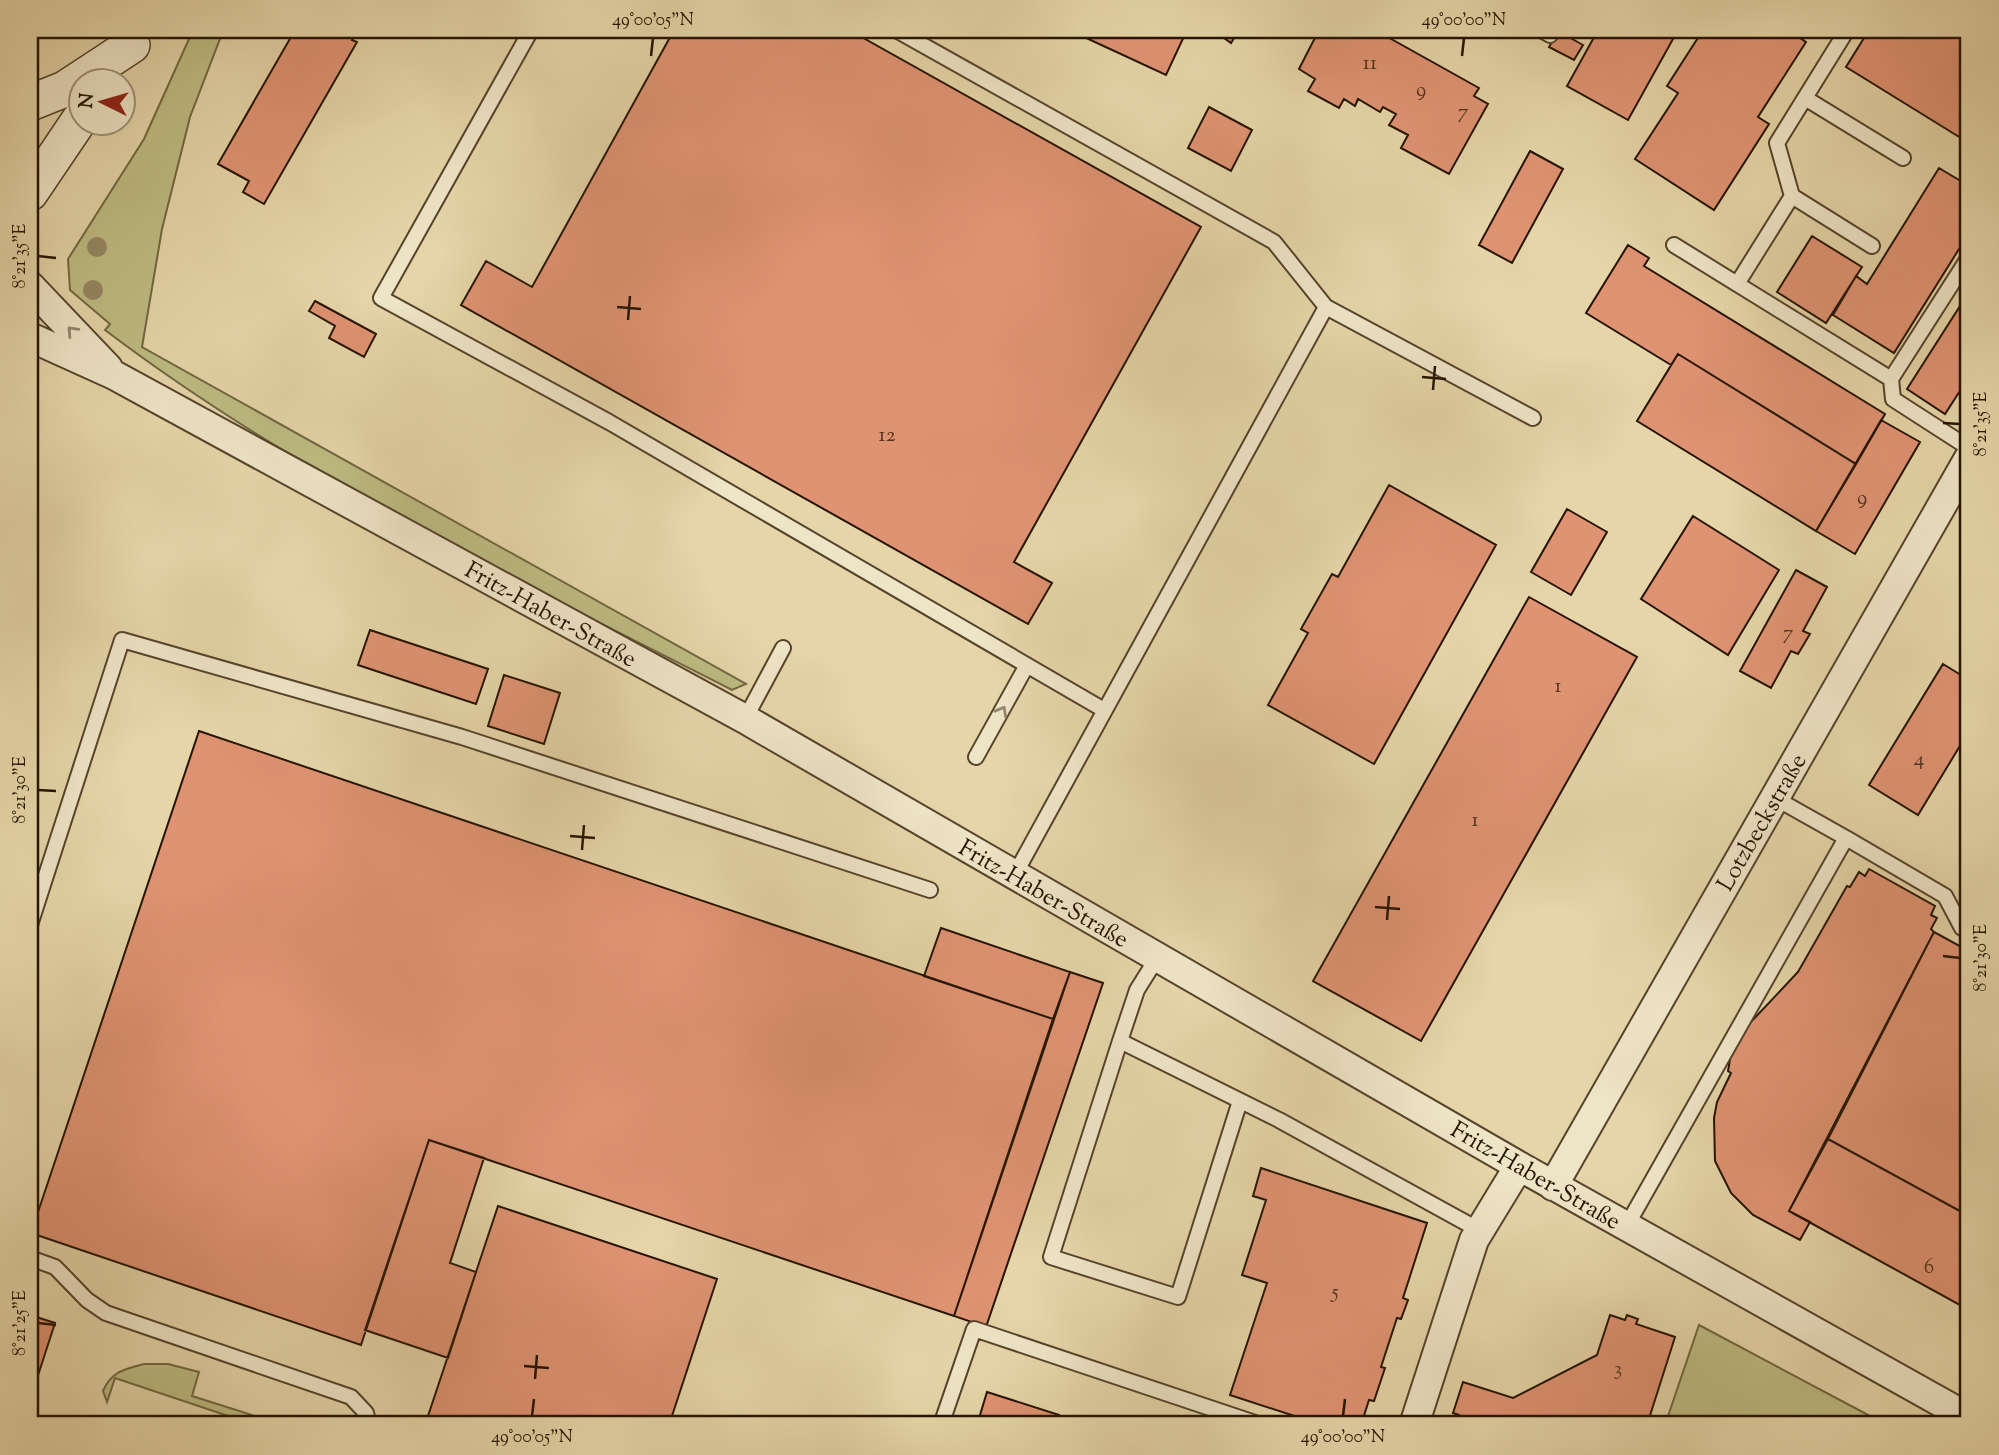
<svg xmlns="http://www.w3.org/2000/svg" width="1999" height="1455" viewBox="0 0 1999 1455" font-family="'Sorts Mill Goudy',serif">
<rect width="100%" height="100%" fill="#e5d5a8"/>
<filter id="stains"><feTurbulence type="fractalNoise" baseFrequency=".00286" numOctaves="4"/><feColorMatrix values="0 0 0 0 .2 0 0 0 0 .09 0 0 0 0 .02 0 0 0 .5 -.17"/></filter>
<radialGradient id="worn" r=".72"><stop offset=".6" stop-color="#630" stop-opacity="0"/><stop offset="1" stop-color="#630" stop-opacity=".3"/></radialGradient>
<path fill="#bdbb82" stroke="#716842" stroke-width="2" d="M193 30 223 31 190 117 162 229 142 347 746 684 732 690C518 581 296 475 105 330L110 324 70 290 68 259 144 139Z
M1699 1325 1887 1425H1665Z
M144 1364H168L199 1372 192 1396 284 1425H255L115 1378 107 1402 103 1391C111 1372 124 1369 144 1364Z"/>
<path fill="#df9373" stroke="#251401" stroke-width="2" d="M295 30H358L352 40 357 42 264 204 243 192 249 181 218 164Z
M674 30H849L1201 227 1014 562 1052 583 1028 624 461 305 486 261 532 287Z
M1069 30H1187L1166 75Z
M1213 30H1239L1231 43Z
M1319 30H1375L1479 88 1474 96 1488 104 1449 174 1401 148 1408 135 1389 125 1396 114 1383 107 1380 112 1358 99 1355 106 1344 99 1339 108 1308 91 1315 79 1299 69Z
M1598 30H1678L1628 120 1567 86Z
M1703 30H1788L1806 42 1758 117 1769 124 1714 210 1635 159 1678 93 1667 86Z
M1869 30H1969V143L1846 67Z
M1558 31 1583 45 1574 60 1549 47Z
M1209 107 1252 130 1231 171 1188 148Z
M1530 151 1563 169 1512 263 1479 245Z
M1939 168 1969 186V233L1894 353 1833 315 1856 276 1867 284Z
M1812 236 1862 267 1826 323 1777 292Z
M1628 245 1649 258 1644 266 1885 414 1856 464 1678 354 1671 365 1586 313Z
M1969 292V377L1945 414 1907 389Z
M315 301 376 334 364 357 329 338 335 326 309 311Z
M1678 354 1856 464 1816 531 1637 421Z
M1881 420 1920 442 1855 554 1816 531Z
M1389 485 1496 545 1374 764 1268 705 1308 633 1301 629 1332 574 1338 577Z
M1567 509 1607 532 1571 595 1531 572Z
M1693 516 1779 570 1728 655 1641 599Z
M1796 570 1827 587 1803 631 1810 634 1798 654 1791 651 1771 688 1740 671Z
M1529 597 1637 657 1421 1041 1313 981Z
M370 630 488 669 476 704 358 665Z
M1943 664 1969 680V731L1918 815 1869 785Z
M504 675 560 693 544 744 488 726Z
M199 731 1053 1019 954 1316 429 1140 361 1345 31 1233Z
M1869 869 1935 906 1931 915 1937 918 1931 929 1934 932 1789 1211 1810 1222 1800 1240 1753 1215 1731 1193 1715 1161 1714 1118 1717 1102 1731 1073 1728 1071 1733 1041 1798 972 1847 886 1850 887 1859 872 1865 876Z
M941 928 1070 972 1053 1019 924 976Z
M1934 932 1969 951V1216L1828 1139Z
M1070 972 1103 983 986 1327 954 1316Z
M1828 1139 1969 1216V1310L1789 1211Z
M429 1140 484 1158 450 1263 476 1272 448 1358 365 1330Z
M1261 1168 1427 1223 1403 1298 1408 1300 1401 1319 1397 1318 1381 1367 1385 1368 1374 1401 1369 1400 1361 1425H1322L1230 1395 1267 1283 1242 1275 1266 1200 1253 1196Z
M498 1206 717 1279 669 1425H425Z
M30 1315 55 1323 30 1400Z
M1610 1315 1625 1320 1627 1315 1638 1319 1636 1324 1675 1337 1647 1425H1456L1459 1415 1453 1413 1463 1382 1513 1398 1597 1355Z
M987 1392 1059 1415 1056 1425H977Z"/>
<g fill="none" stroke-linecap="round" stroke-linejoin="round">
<g stroke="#55442b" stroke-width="18">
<path id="service" d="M531 30 381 298 609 422 1104 710
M896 30 1274 242 1326 307 1533 418
M1541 30 1550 35
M1805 98 1903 158
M1792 196 1777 143 1847 30
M1674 245 1891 379
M1969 257 1891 379 1893 399 1969 448
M1737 284 1792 196 1872 246
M745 719 783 648
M976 757 1027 665
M1846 838 1945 896 1962 928 1969 932
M1014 876 1326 307
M30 925 122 640 462 737 930 890
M1157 958 1137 990 1120 1041 1279 1120 1479 1230
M1120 1041 1051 1257 1178 1297 1240 1101
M1626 1227 1846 838 1775 798
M30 1258 55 1267 87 1300 106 1313 351 1397 366 1413 369 1425
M1959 1412 1969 1394
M941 1425 974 1329 1261 1425"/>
</g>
<g stroke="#55442b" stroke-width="32">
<path id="minor" d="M30 286 108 368
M30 337 114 375 745 719 1519 1166 1969 1418
M1553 1186 1969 458
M1414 1425 1474 1240 1519 1166"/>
</g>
<g stroke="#55442b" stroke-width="38">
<path id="tertiary" d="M30 103 65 89 132 45
M30 193 80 119"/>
</g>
<use href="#service" stroke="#eee4c6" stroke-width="14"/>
<use href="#minor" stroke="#eee4c6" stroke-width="28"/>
<use href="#tertiary" stroke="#eee4c6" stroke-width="35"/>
</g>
<g fill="#958662">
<circle cx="97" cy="247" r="10"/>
<circle cx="93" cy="290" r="10"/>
</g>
<defs><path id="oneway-chevron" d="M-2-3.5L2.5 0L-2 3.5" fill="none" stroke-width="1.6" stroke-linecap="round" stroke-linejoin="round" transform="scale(1.75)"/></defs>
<g stroke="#94866d">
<use href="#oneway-chevron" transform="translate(72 331) rotate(-133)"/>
<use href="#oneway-chevron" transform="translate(1002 711) rotate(-61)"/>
</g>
<path fill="none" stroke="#251401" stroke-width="2.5" d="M651 56 653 38M1462 56 1464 38M38 256 56 258M617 307 641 309M628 320 630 296M1422 377 1446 379M1433 390 1435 366M1943 423 1960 424M38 790 56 791M570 836 595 838M582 850 584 825M1375 907 1400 909M1387 920 1389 896M1943 956 1960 958M38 1323 56 1325M524 1366 549 1368M535 1379 537 1355M532 1416 534 1399M1343 1416 1345 1399"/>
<g text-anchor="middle" stroke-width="7" stroke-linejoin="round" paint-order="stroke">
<g font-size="21" fill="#54341e">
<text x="1370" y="69">11</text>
<text x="1421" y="96">9</text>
<text x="1463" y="118">7</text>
<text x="887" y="441">12</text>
<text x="1862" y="504">9</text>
<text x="1788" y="639">7</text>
<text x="1558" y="692">1</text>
<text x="1919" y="765">4</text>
<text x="1475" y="826">1</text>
<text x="1929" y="1273">6</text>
<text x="1335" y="1298">5</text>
<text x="1618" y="1375">3</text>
</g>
<g font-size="24" fill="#251401" stroke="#eee4c6">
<text transform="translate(551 614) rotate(29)" y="8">Fritz-Haber-Straße</text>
<text transform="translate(1761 822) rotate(-60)" y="8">Lotzbeckstraße</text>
<text transform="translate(1044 893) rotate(30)" y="8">Fritz-Haber-Straße</text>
<text transform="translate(1536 1175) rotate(30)" y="8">Fritz-Haber-Straße</text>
</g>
</g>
<rect width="1999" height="1455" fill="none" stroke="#e5d5a8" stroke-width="77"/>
<g transform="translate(102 102) rotate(275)"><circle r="33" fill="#eee4c6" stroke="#9e9177" stroke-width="2"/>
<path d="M0-5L12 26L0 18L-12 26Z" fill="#8f2418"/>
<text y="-10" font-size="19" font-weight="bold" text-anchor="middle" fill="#251401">N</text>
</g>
<rect x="38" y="38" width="1922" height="1378" fill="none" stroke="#251401" stroke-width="2.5"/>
<g font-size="18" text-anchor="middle" fill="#251401">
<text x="653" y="25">49°00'05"N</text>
<text x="1464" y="25">49°00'00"N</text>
<text transform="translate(19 256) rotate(-90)" y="6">8°21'35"E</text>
<text transform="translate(1980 424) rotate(-90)" y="6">8°21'35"E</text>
<text transform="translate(19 790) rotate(-90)" y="6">8°21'30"E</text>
<text transform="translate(1980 958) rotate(-90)" y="6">8°21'30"E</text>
<text transform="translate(19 1323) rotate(-90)" y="6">8°21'25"E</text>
<text x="532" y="1442">49°00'05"N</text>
<text x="1343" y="1442">49°00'00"N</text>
</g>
<rect width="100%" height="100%" filter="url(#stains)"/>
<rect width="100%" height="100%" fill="url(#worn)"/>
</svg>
